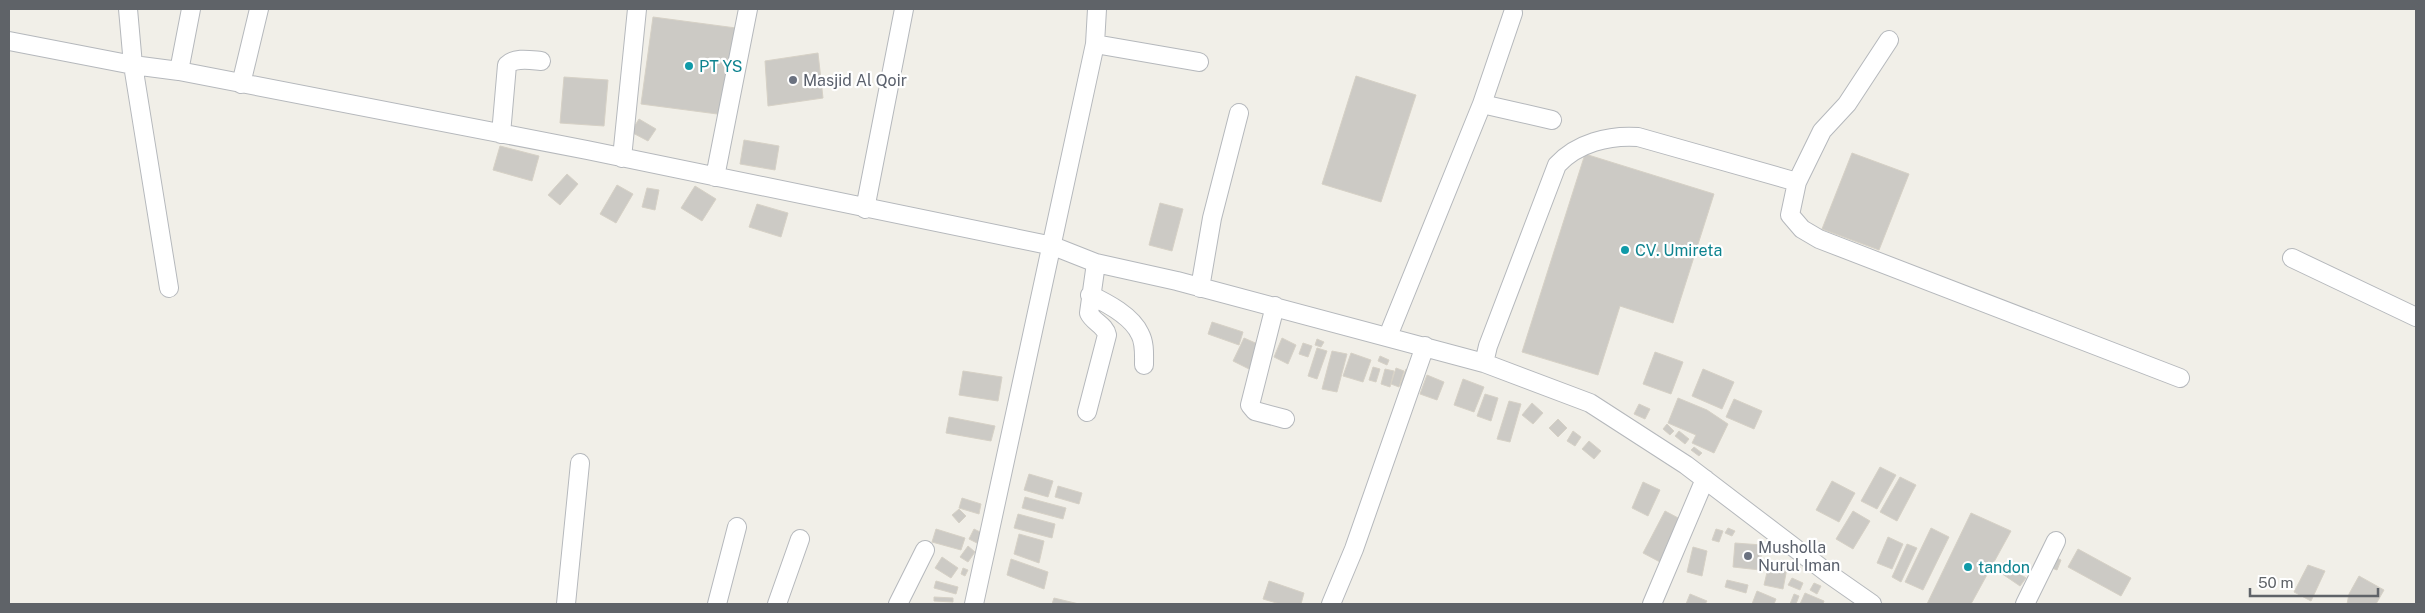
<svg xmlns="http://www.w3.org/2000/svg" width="2425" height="613" viewBox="0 0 2425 613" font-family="'Public Sans',sans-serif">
<rect width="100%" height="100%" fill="#f1efe8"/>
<path fill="#cccac5" stroke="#d6d1c6" d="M653 17 736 28 725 115 641 104Z
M818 53 823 98 768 106 765 61Z
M1356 76 1416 95 1381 202 1322 184Z
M564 77 608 80 604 126 560 123Z
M639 119 656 129 648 141 631 132Z
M744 140 779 146 775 170 740 164Z
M500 146 539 156 532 181 493 170Z
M1852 153 1909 174 1879 250 1822 229Z
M1585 154 1714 194 1673 323 1620 306 1598 375 1522 352Z
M567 174 578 184 560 205 548 195Z
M617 185 633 194 616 223 600 214Z
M695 186 716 199 702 221 681 208Z
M647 188 659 190 655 210 642 207Z
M1160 203 1183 209 1172 251 1149 245Z
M757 204 788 213 781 237 749 227Z
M1212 322 1243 332 1239 345 1208 334Z
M1244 338 1260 345 1249 369 1233 361Z
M1282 338 1296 345 1288 364 1274 357Z
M1317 339 1324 342 1321 347 1315 345Z
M1303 343 1312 346 1308 357 1299 354Z
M1317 348 1327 351 1317 379 1308 376Z
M1332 351 1347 354 1337 392 1322 389Z
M1655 352 1683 362 1671 394 1643 384Z
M1351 353 1371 360 1363 382 1343 376Z
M1380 356 1389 360 1387 365 1378 361Z
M1373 367 1380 369 1376 382 1369 380Z
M1396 368 1404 371 1399 387 1391 384Z
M1385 369 1394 371 1390 387 1381 384Z
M1406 369 1415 372 1408 389 1400 385Z
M1703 369 1734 382 1722 409 1692 396Z
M963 371 1002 377 998 401 959 395Z
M1427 375 1444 382 1437 400 1420 394Z
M1463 379 1484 387 1474 412 1454 405Z
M1485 394 1498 398 1491 421 1477 416Z
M1678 398 1707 410 1728 424 1714 453 1692 443 1696 435 1668 423Z
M1734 399 1762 411 1754 429 1726 417Z
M1509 401 1521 404 1510 442 1497 439Z
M1532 403 1543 413 1533 424 1522 415Z
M1639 404 1650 409 1645 419 1634 414Z
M949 417 995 426 991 441 946 433Z
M1558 419 1567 428 1558 437 1549 428Z
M1667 424 1674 431 1670 435 1663 429Z
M1573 431 1581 437 1575 446 1567 441Z
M1679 431 1689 439 1685 444 1675 436Z
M1589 441 1601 451 1594 459 1582 449Z
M1694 447 1702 453 1699 456 1691 450Z
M1880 467 1896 475 1877 509 1861 501Z
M1029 474 1053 481 1048 497 1024 490Z
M1900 477 1916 485 1897 521 1880 512Z
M1832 481 1855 493 1839 522 1816 510Z
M1643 482 1660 490 1648 516 1632 508Z
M1058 486 1082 493 1079 504 1055 497Z
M1025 497 1066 508 1063 519 1022 508Z
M962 498 981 504 979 514 959 508Z
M959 509 966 516 959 523 952 515Z
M1665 511 1682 520 1660 562 1643 553Z
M1853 511 1870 521 1853 549 1836 539Z
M1971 513 2011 531 1971 604H1927Z
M1018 514 1055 524 1052 538 1014 528Z
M1728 528 1735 531 1732 536 1725 533Z
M1931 528 1949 537 1923 590 1905 582Z
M936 529 965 538 961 550 932 542Z
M974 529 982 533 977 543 969 539Z
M1716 529 1723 531 1719 542 1712 540Z
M1019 534 1044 541 1039 563 1014 554Z
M1888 537 1903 544 1892 569 1877 563Z
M1735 543 1762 545 1760 570 1733 567Z
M1907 544 1917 548 1901 582 1892 577Z
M968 546 975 552 968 562 960 557Z
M1693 547 1707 551 1702 576 1687 572Z
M2078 549 2131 578 2121 596 2068 567Z
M2051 555 2061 560 2057 570 2046 566Z
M942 557 958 568 951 578 935 568Z
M1011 559 1048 572 1044 589 1007 575Z
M2004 562 2026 578 2020 586 1998 571Z
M1769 564 1787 568 1783 589 1764 585Z
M2308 565 2325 571 2311 601 2294 592Z
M963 568 968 570 965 576 961 574Z
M2359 576 2384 590 2376 604H2347L2349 594Z
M1792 578 1803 583 1800 590 1788 585Z
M1727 580 1748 585 1746 593 1725 587Z
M936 581 958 587 956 594 934 588Z
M1269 581 1304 593 1301 604H1280L1263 599Z
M1814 583 1821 586 1817 594 1810 590Z
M1757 591 1776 599 1774 604H1752Z
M1805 593 1824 601 1823 604H1800Z
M1690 594 1707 601 1705 604H1686Z
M1794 594 1799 596 1796 604H1790Z
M934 597 953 598V602L934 601Z
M1054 598 1079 604H1052Z"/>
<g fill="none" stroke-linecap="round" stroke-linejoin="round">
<g stroke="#b5b8bc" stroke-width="20">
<path id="minor" d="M128 9 133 65 169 288
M9 41 133 65 179 71 587 150 1053 246 1096 263 1177 281 1484 363 1590 403 1686 465 1829 574 1872 604
M1095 44 1199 62
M179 71 191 9
M241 84 259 9
M1482 104 1552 120
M501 134 507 65C515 57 530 60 541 61
M622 158 637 9
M715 177 748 9
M1797 182 1822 131 1847 104 1889 40
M865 209 904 9
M2292 258 2416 317
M1200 288 1212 218 1239 113
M1090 295C1107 303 1132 316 1140 334 1145 343 1144 355 1144 365
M1275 306 1250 405 1255 411 1285 419
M1388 336 1482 104 1513 13
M1484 363 1488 346 1557 165C1577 143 1609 135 1638 137L1797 182 1790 215 1802 229 1819 239 2180 378
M1087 412 1107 335C1105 325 1093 322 1089 313L1096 263
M566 604 580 463
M717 604 737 527
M777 604 800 539
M898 604 925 550
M974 604 1095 44 1097 9
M1331 604 1354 549 1425 346
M1652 604 1705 479
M2025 604 2056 541"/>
</g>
<use href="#minor" stroke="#fff" stroke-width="18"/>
</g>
<g fill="#0f9aa8" stroke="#fff" stroke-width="2">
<circle cx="689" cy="66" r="5"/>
<circle cx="1625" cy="250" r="5"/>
<circle cx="1968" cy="567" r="5"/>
</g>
<g fill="#6b7280" stroke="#fff" stroke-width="2">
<circle cx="793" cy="80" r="5"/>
<circle cx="1748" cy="556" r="5"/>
</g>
<g text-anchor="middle" stroke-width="4.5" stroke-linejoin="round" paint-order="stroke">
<g font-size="16" fill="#0d838f" stroke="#fff" text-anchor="start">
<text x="699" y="72">PT YS</text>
<text x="1635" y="256">CV. Umireta</text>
<text x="1978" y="573">tandon</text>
</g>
<g font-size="16" fill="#5b616d" stroke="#fff" text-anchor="start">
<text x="803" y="86">Masjid Al Qoir</text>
<text x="1758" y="553">Musholla<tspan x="1758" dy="18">Nurul Iman</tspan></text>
</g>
</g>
<rect width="2425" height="613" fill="none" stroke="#5f6368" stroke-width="20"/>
<path d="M2250 588v8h128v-8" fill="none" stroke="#5f6368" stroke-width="2.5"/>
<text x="2258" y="588" font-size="15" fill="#5f6368" stroke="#ffffff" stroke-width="4" paint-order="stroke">50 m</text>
</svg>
